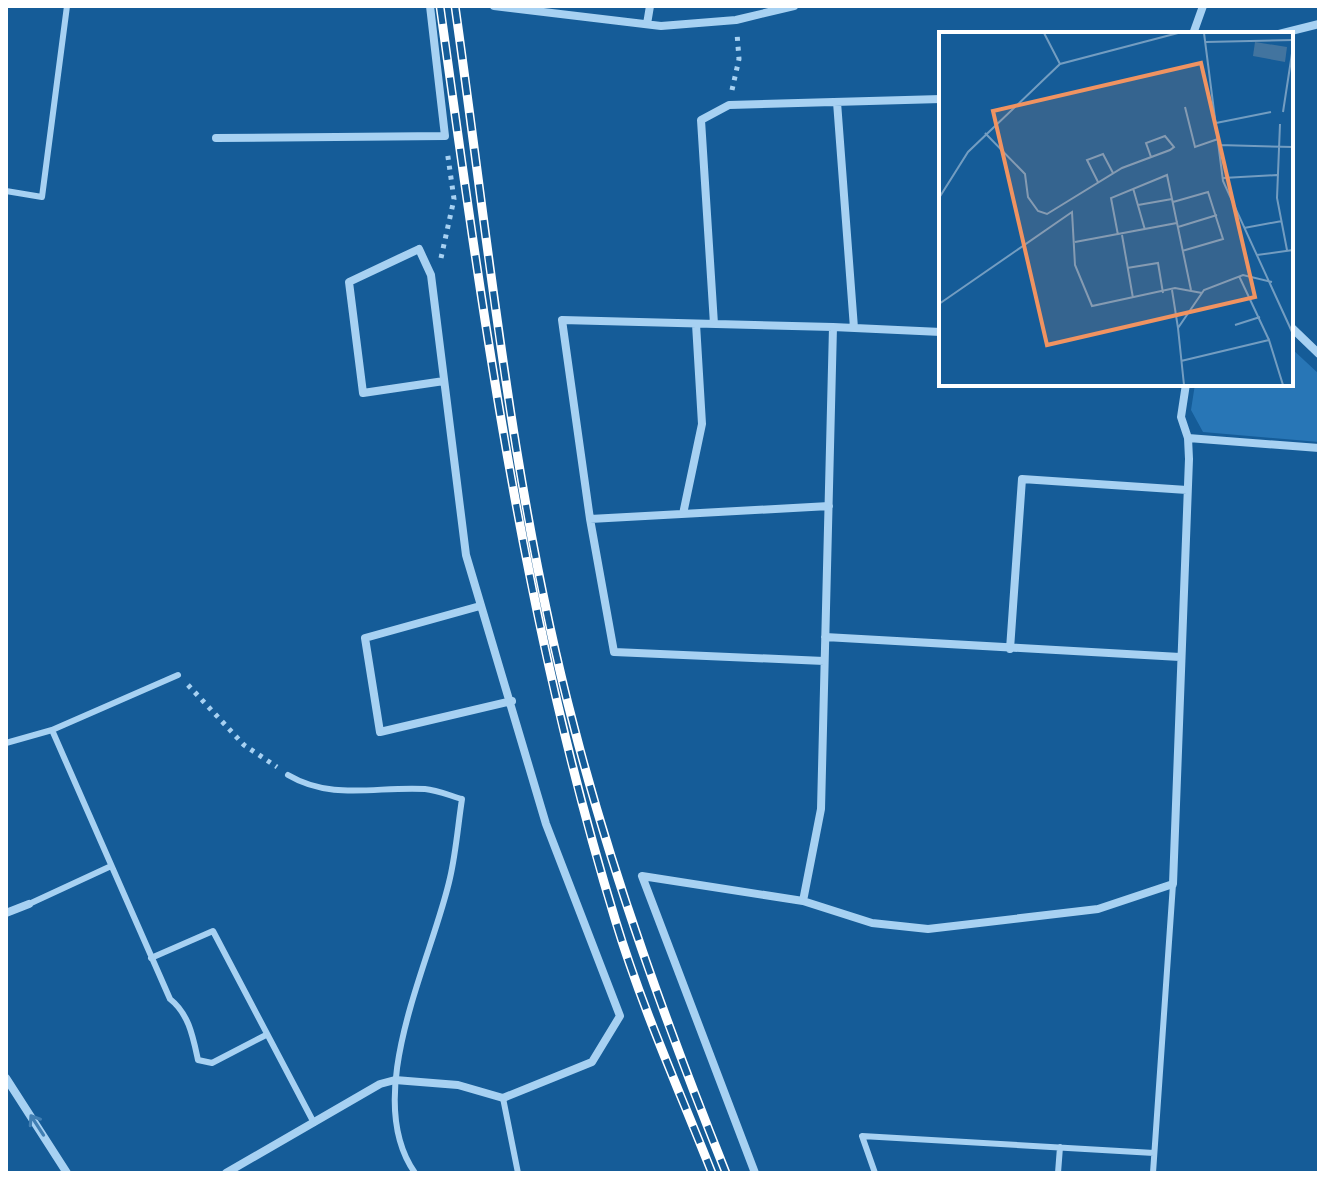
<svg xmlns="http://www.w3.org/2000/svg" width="1325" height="1179" viewBox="0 0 1325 1179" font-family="'Archivo Narrow',sans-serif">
<rect width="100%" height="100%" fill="#155c98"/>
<path fill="#2876b6" d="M1291 348 1319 374V442L1203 432 1191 410 1195 384H1291Z"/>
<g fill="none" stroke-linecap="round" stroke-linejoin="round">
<path stroke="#a7d1f2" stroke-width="5" stroke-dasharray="4 6" stroke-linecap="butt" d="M732 90 739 59 737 33
M441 258 454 199 447 150
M188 685 244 745 277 767"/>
<path stroke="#a7d1f2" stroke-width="6" d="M6 191 42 197 67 6
M52 730 170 999C189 1014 193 1037 198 1060L212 1063 266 1035
M6 743 52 730 178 675
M288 775C332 801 377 786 425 789 437 790 451 796 462 799 458 825 456 852 450 878 432 960 360 1095 415 1173
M29 904 109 867
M151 958 213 931 314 1123
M503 1098 518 1173
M875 1173 862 1136 1154 1153
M1058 1173 1060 1147
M1153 1173 1173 884"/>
<path stroke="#a7d1f2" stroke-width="8" d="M494 6 661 26 736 20 794 6
M647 24 650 6
M1193 34 1203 6
M1279 34 1319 24
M837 102 854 328
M216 138 445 136 430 6
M714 324 701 120 729 105 941 99
M1291 327 1319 354
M1188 438 1319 448
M683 514 702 424 696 324
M590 519 829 506
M480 606 365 638 380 732 512 701
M825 637 1180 657
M1010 649 1022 479 1187 490
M824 661 614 652 590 519 562 320 833 327
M803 901 821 809 833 327 941 332
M6 913 29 904
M6 1078 67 1173
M226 1173 380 1084 395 1080 458 1085 503 1098 592 1062 620 1016 546 824 466 555 431 275 419 249 349 282 363 393 444 381
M755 1173 642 876 803 901 872 923 928 929 1098 909 1173 884 1189 459 1188 438 1181 417 1186 384"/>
<g stroke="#fff" stroke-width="9">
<path id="rail" d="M440 6C483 316 523 618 615 919 641 1005 679 1090 712 1173
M455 6C489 246 512 492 574 727 613 878 668 1028 726 1173"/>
</g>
<use href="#rail" stroke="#155c98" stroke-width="6" stroke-dasharray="18" stroke-linecap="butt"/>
</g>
<defs><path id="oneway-shaft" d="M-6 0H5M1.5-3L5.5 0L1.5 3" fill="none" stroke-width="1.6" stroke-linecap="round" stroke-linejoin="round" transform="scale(2)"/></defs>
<use stroke="#417fb3" href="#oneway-shaft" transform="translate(37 1125) rotate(-123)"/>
<g transform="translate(939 32)">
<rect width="354" height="354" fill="#155c98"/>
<path d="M316 10 348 15 346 30 314 24Z" fill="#42749f"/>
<path fill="none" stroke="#739dc1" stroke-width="2" d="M105 1 121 32M265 1 284 149 354 302M267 10 354 8M246 75 256 115 279 107M344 80 354 15M277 91 332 80M341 92 338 166 348 218M46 101 86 142 89 165 99 179 108 182 183 136 231 118 235 115 226 104 207 111 212 125M280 113 354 115M284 146 338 143M159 150 148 128 164 122 174 141M194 156 206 198M0 166 29 120 121 32 239 1M234 170 269 160 284 207 243 219M199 173 233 167M239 195 278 183M305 196 343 189M179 203 172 166 228 143 238 191M183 203 194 266M136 210 238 191 252 258M318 223 354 218M188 236 219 231 224 261M300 244 330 308M233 258 239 296M0 272 133 180 136 233 153 274 236 256 263 261M296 293 321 285M242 329 330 308 344 353M245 353 239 296 265 258 304 243 333 250"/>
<path fill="#f09361" fill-opacity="0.15" stroke="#f09361" stroke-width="4" d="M262 31 316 265 108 313 54 79Z"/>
<rect width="354" height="354" fill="none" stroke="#fff" stroke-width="4"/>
</g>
<rect width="1325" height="1179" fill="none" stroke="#ffffff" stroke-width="16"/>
</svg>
